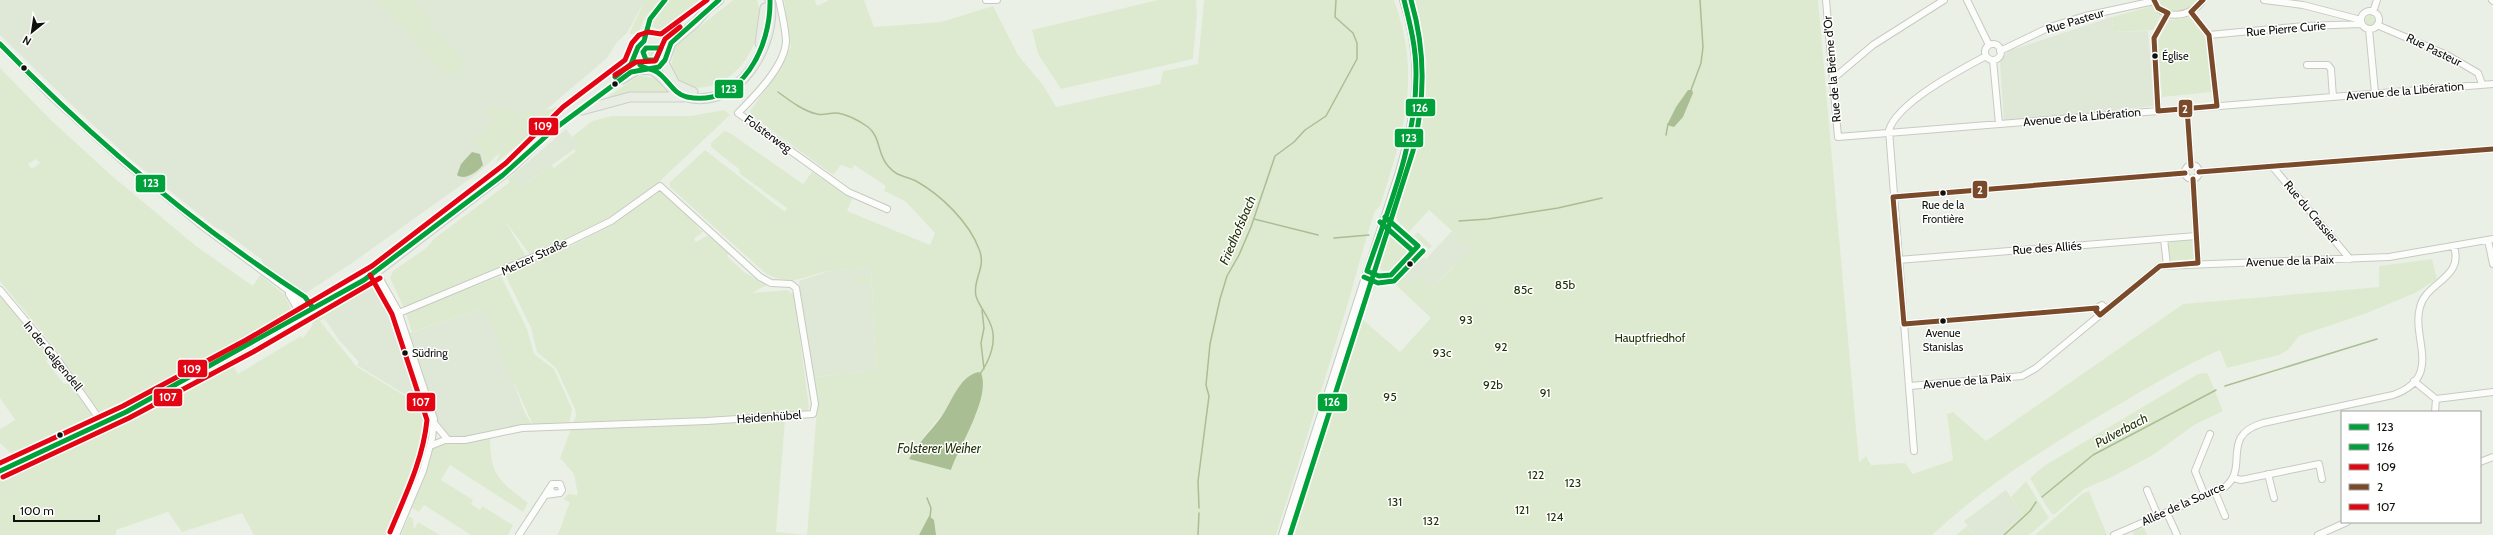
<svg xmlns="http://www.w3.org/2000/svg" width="2493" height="535" viewBox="0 0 2493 535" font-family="Cabin,sans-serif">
<rect width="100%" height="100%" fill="#ebf0e6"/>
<path fill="#dfe8d6" d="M0 0H645L627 33 617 42 607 58 548 108 478 173 352 263 306 293 264 265 261 259 222 230 216 228 129 158 75 108 0 35Z
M2112 17 2113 32 2148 31 2154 106 2004 121 2000 62 2008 51Z
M566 129 579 146 516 190 508 179Z
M1452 231 1474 251 1452 267 1434 288 1419 275 1411 284 1400 273 1416 256 1419 255 1426 259Z
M871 268 876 371 813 377 799 281 832 270Z
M371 285 379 290 384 297 401 336 480 309 490 316 530 428 454 441 441 434 425 388 420 389 416 396 409 397 357 365 359 362 339 340 321 313Z
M2006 490 2023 515 1999 535H1974L1964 521Z"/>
<path fill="#deead0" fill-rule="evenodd" d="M377 0H413L430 20 431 27 452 47 463 62 456 73 446 76Z
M645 0H659L644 19 638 34H629Z
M669 0H710L672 30 660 34 656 28 650 27Z
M733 0H757C771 42 728 101 683 85L671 68 674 47Z
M784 0H815L817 6 829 0H864L874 27 941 22 993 6 1018 55 1043 85 1056 107 1160 84 1163 71 1198 64 1204 0H1394C1422 77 1404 131 1380 206L1375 211C1363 246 1355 281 1344 316 1322 389 1299 462 1276 535H936L931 517H929L919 535H557C565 522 563 515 570 503L564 499 568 494 578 495 574 474 560 458 571 429 785 421 776 532 807 535 817 409 813 377 876 371 871 268C858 269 845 269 833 270 807 274 793 289 765 273L670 187 669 183 705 150 785 212 787 208 740 174 739 169 711 147V143L724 131 730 133 803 184 812 172 852 199 847 211 930 245 935 233 905 201 884 191 886 186 854 165 852 169 841 165 833 175 752 116 750 111 769 85 791 47ZM983 382 976 415 957 452 951 470 909 459 921 440 946 410 955 394Z
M1158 0H1196L1197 14 1193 59 1061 89 1038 54 1032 30Z
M1409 0H1818L1859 462 1866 456 1871 465 1905 463 1913 474 1953 460 1947 414 1953 412 1986 441 2183 304 2379 287V266L2432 259 2437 279 2415 293 2367 313 2299 336 2288 350 2279 355 2227 368 2220 350C2183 366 2149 387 2113 408 2050 445 1987 484 1932 535H1288L1370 280 1376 279 1381 282 1369 295 1361 318 1400 352 1431 318 1396 285V279L1400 273 1411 284 1419 275 1434 288 1460 259 1474 251 1429 210 1409 232 1397 220 1393 210C1398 186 1409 163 1415 139 1426 93 1424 45 1409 0Z
M2158 0H2198C2191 13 2164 16 2158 0Z
M2152 6 2161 15 2153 30 2113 32 2112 17Z
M2365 21a5 5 0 1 1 10 0a5 5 0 1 1-10 0Z
M2190 17 2206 37 2212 92 2162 97 2158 41 2169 20Z
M640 55a11 11 0 1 1 22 0a11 11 0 1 1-22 0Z
M614 65 616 67 547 126 538 128 532 133 530 131 531 134 496 163 502 146 523 113 551 109 570 101Z
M0 68 51 120 111 175 196 246 253 286 260 275 284 294 292 311 212 359 104 419 54 347 0 281ZM36 159 40 163 32 169 28 164Z
M639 75 657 79 672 95 601 102Z
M489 107 521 111C513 125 497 156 487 165L485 153 473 140 495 121 486 111Z
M724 110 730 115 658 183 618 213 531 256 505 221 527 258 404 308 390 278 393 271 425 249 435 238 510 182 508 179 515 174 519 175 513 179 519 188 552 165 554 168 576 151 574 149 578 146 572 137 592 121 612 116H690Z
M661 190 689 215 700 230 704 231 694 239 696 242 710 234 730 253 727 256 744 272 767 285 752 293 787 290 794 295 809 407 807 411 792 414 573 425 576 415 575 409 556 368 537 352 531 328 505 274 573 245 613 224Z
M1390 231 1396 232 1407 241 1408 250 1392 270 1383 271 1376 265 1374 261 1384 233Z
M1418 232 1432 246 1429 249 1414 236Z
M2192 240 2194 260 2170 261 2168 242Z
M1419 255 1422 256 1413 270 1407 265Z
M501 276 527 329 534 354 554 369 572 409 569 425 535 427 532 423 510 374 490 316 480 309 412 332 406 313Z
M868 276 869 284 853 285V277Z
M369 286 381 292 391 310 388 311 375 289 357 297 358 299 324 319 325 322 323 319 320 321 356 366 408 398 416 396 420 389 429 413 420 408 434 419 432 438 396 535H254L242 513 182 532 168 512 116 530V535H0V480L89 440 166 399 169 400 233 365 238 374 301 336 303 338 312 326 313 318Z
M0 293 52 357 46 361 64 384 69 383 96 419 14 456 0 443V429L15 420 0 398Z
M2205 373 2208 374 2223 411 2194 425 2153 455 2112 477 2084 489 2055 514H2052L2045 504 2030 478 2044 466 2198 374Z
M520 404 533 427 480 434 525 420Z
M490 438C490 476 500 481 528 503L523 512 450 465 441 480 473 500 471 504 480 510 482 506 513 525 508 535H471L424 505 419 512 412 508 433 446 446 443H467Z
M2026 481 2049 518 2029 535H1999L2023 515 2011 497Z
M2089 491 2107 535H2035L2082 494Z
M409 516 413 519 414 529 418 522 440 535H401Z
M1967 526 1974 535H1956Z
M2144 527 2147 535H2134L2132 531Z"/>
<path fill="#aabe93" d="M1688 90H1692L1693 93 1683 117 1674 127 1667 125 1676 107Z
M472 152 480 154 483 165C477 172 465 181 457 175L461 164Z
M978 372 981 373C991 398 959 446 951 470L909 459C917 444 929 433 939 420 951 405 958 377 978 372Z
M929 516 934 520 936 535H919Z"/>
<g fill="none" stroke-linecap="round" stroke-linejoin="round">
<path stroke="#aabe93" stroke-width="1.5" d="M1691 90 1701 63 1703 47 1700 0
M778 92C789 100 803 111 817 114 822 116 829 113 835 113 845 113 860 121 868 127 881 137 877 154 888 166 898 178 905 175 916 181 941 195 969 222 979 249 987 268 972 279 976 296 979 306 986 313 990 323 998 340 990 360 980 374
M1666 135 1668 124
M1254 219 1318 235
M1459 221 1488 219 1558 208 1602 198
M1334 238 1369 235
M982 310 984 328 981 343 984 369
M2225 386 2377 339
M2042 497 2093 455 2216 390
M927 498 931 508 930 517
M1199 508 1198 481 1209 396 1206 385 1210 344 1220 299 1227 276 1239 255 1251 227 1275 156 1294 142 1305 130 1326 116 1357 59V43L1353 33 1335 17 1336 0
M1198 535 1199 513
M2004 535 2030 511 2036 502"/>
<g stroke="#c6cac2" stroke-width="8">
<path id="street" d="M779 0C782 13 785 27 786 40 786 65 755 96 738 113L848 192 887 209
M986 0H997
M1826 0 1838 137 2493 84
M1967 0 1989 45
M2154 0C2161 22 2193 17 2203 0
M2264 0 2303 5 2361 20
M2492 0 2493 1
M2361 20a9 9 0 1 1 18 0a9 9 0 1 1-18 0Z
M2191 12 2209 35 2217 106
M2373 12 2377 0
M2377 25 2447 55 2478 73 2482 84
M2369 29 2375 93
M2209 35 2304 26 2362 24
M644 41 650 19 665 0
M0 44 52 97 125 163 201 225 288 290 310 310
M1985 52a8 8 0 1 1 16 0a8 8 0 1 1-16 0Z
M2000 51 2050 27 2085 16 2154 1
M1993 60 1999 124
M2307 65H2328L2331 69 2333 97
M1834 78 1873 45 1944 0
M2187 108 2191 166
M2158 111 2154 38 2168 13
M2185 172a7 7 0 1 1 14 0a7 7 0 1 1-14 0Z
M2272 166 2350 259
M2199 172 2493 149
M2193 179 2198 263
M1893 197 2185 173
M2164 239 2167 265
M2488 240 2493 264
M1898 260 2196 236
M376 272 398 311 434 419 432 438 423 471 396 535
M291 288 305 297 313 308
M0 290 55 356 103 424
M289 294 296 306 297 318
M2097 308 2096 311 2100 315 2160 266 2389 257 2493 239
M399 313 560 246 611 221 660 186 760 277 771 283 791 284 796 288 815 404 813 414 707 421 522 428 465 440H445L430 446
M1904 324 2097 308 2102 305 2107 309
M2414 381 2436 399 2493 392
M1910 386 2022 376 2036 368 2100 315
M2435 412 2436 399
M434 423 448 440
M1914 451 1889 130C1898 102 1960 70 1986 56
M2480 462 2493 457
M2268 474 2274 498
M2233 478 2241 480 2319 464 2322 479
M2147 490 2158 516
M2215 492 2225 516
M545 495 560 493 562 490 560 484H552L550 489 553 493
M2205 496 2195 471 2210 434
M2167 513 2177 535
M519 535 551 486
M2114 535 2225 487C2250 467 2219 436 2263 423L2393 395C2444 377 2411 339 2420 307 2426 282 2464 278 2454 247
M2318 535 2347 522"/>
</g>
<g stroke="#c6cac2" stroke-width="10">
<path id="secondary" d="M1283 535 1400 172C1418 110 1424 62 1404 0"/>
</g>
<g stroke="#ccceca" stroke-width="11">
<path id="primary" d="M704 11 719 0
M660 42 677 31
M760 43 765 8
M638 63 636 52 640 43 651 39 663 45
M664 63 675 84 693 92
M652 70C666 77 670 93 687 97 739 110 777 44 770 0
M622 79 638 69 652 70 659 67 665 60 671 43 695 23 708 8
M582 110 630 97H683
M0 471 126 412 249 346 376 272 511 168 568 112 626 69 636 58"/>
</g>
<use href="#street" stroke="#fcfdfb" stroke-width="6"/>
<use href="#secondary" stroke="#fcfdfb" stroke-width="8"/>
<use href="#primary" stroke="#e8ede3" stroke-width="9"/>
<g stroke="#fff" stroke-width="8">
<path id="bus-1" d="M644 41 650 19 665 0
M0 44C93 140 193 224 305 297L313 308
M640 65C645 69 652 69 657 72 668 79 673 94 687 97 742 108 771 46 770 0
M615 77 631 64 638 47 644 41
M1385 217 1418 246
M1367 271C1389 207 1417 141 1416 72 1416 47 1410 24 1404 0
M1367 271 1379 276 1391 275 1418 246
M0 471 126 412 364 280 503 175 553 130 631 72 659 67 665 60 671 43 719 0"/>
</g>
<g stroke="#fff" stroke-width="8">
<path id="bus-2" d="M646 48H661L656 60H646L643 52Z
M1380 222 1413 251
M1364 277 1378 283 1394 281 1423 251
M1290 535 1413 151C1425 99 1426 52 1411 0"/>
</g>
<g stroke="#fff" stroke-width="8">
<path id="bus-3" d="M615 75 636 62 655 61 665 39 680 27
M0 463 123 406 246 340 372 266 506 163 563 107 625 60 632 43 639 35 648 32 661 34 707 0"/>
</g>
<g stroke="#fff" stroke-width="8">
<path id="bus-4" d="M2154 0 2158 8 2168 13 2154 38 2158 111 2217 106 2209 35 2191 12 2203 0
M2187 108 2191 166
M2199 172 2493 149
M2185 173 1893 197 1904 324 2097 308 2096 311 2100 315 2160 266 2198 263 2193 179"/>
</g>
<g stroke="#fff" stroke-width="8">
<path id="bus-5" d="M370 275 392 314 427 420C423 460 405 496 390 532
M3 477 129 418 253 352 380 278"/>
</g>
<use href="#bus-1" stroke="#00a13a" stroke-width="5"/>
<use href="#bus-2" stroke="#00a13a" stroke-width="5"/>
<use href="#bus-3" stroke="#e30513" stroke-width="5"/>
<use href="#bus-4" stroke="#7a4b2a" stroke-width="5"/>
<use href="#bus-5" stroke="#e30513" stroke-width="5"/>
</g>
<g fill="#0f110c" stroke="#fff" stroke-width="1.5">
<circle cx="2155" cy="56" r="3.5"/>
<circle cx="24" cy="68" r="3.5"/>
<circle cx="615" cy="84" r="3.5"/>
<circle cx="1943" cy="193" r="3.5"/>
<circle cx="1410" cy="264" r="3.5"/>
<circle cx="1943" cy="321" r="3.5"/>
<circle cx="405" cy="353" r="3.5"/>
<circle cx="60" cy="435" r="3.5"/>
</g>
<g text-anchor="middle" stroke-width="3" stroke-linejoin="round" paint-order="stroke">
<g font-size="11" fill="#0f110c" stroke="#fff" text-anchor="start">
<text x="2162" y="60">Église</text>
<text x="1943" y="209" text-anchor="middle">Rue de la<tspan x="1943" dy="14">Frontière</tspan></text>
<text x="1943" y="337" text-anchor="middle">Avenue<tspan x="1943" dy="14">Stanislas</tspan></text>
<text x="412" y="357">Südring</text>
</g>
<g font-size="12" fill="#0f110c" stroke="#fff">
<text transform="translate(2075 21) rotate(-17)" y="4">Rue Pasteur</text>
<text transform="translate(2286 29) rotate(-5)" y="4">Rue Pierre Curie</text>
<text transform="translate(2434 50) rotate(26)" y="4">Rue Pasteur</text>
<text transform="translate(1832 69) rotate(-95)" y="4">Rue de la Brême d'Or</text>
<text transform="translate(2405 91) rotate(-5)" y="4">Avenue de la Libération</text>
<text transform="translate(2082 117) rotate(-5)" y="4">Avenue de la Libération</text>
<text transform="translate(768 134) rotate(36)" y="4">Folsterweg</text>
<text transform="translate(2311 212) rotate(50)" y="4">Rue du Crassier</text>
<text transform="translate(2047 248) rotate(-4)" y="4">Rue des Alliés</text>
<text transform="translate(534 257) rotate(-25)" y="4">Metzer Straße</text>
<text transform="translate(2290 261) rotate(-2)" y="4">Avenue de la Paix</text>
<text transform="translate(53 356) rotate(51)" y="4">In der Galgendell</text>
<text transform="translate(1967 381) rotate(-5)" y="4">Avenue de la Paix</text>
<text transform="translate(769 417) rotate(-4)" y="4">Heidenhübel</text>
<text transform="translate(2183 504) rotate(-24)" y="4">Allée de la Source</text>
</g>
<g font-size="12" fill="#223207" stroke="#fff">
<text x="1565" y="289">85b</text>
<text x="1523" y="294">85c</text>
<text x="1466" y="324">93</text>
<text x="1650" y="342">Hauptfriedhof</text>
<text x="1501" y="351">92</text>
<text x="1442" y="357">93c</text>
<text x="1493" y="389">92b</text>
<text x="1545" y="397">91</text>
<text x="1390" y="401">95</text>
<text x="1536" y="479">122</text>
<text x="1573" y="487">123</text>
<text x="1395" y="506">131</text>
<text x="1522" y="514">121</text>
<text x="1555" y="521">124</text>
<text x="1431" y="525">132</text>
</g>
<g font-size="13" font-style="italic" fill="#25360b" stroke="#fff">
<text transform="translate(1237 230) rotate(-67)" y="5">Friedhofsbach</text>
<text transform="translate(2121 430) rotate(-28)" y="5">Pulverbach</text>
<text x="939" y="453">Folsterer Weiher</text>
</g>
</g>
<g stroke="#fff" stroke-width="1.5">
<rect x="714" y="79" width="30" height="20" rx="4" fill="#00a13a"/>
<rect x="1405" y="98" width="31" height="19" rx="4" fill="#00a13a"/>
<rect x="2178" y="99" width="15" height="19" rx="4" fill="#7a4b2a"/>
<rect x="528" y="117" width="31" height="19" rx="4" fill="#e30513"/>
<rect x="1394" y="128" width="30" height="20" rx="4" fill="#00a13a"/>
<rect x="135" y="174" width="31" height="19" rx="4" fill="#00a13a"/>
<rect x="1972" y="180" width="16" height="19" rx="4" fill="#7a4b2a"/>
<rect x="177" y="359" width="31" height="19" rx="4" fill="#e30513"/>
<rect x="153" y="388" width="30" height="19" rx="4" fill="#e30513"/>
<rect x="406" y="392" width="30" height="20" rx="4" fill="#e30513"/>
<rect x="1317" y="393" width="31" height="19" rx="4" fill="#00a13a"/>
</g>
<g font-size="11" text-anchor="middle" font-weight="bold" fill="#fff">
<text x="729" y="93">123</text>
<text x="1420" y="112">126</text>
<text x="2185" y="113">2</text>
<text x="543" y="130">109</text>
<text x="1409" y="142">123</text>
<text x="151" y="187">123</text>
<text x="1980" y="194">2</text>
<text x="192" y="373">109</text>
<text x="168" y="401">107</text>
<text x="421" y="406">107</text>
<text x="1332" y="406">126</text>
</g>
<rect x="2341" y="411" width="140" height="112" fill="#ffffff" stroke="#9fa09e"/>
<rect x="2349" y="424" width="20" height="6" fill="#00a13a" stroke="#9fa09e"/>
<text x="2377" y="431" font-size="12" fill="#0f110c">123</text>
<rect x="2349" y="444" width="20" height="6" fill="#00a13a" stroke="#9fa09e"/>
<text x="2377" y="451" font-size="12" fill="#0f110c">126</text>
<rect x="2349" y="464" width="20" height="6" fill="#e30513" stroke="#9fa09e"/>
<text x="2377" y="471" font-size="12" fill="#0f110c">109</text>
<rect x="2349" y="484" width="20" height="6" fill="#7a4b2a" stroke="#9fa09e"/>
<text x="2377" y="491" font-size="12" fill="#0f110c">2</text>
<rect x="2349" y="504" width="20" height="6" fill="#e30513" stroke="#9fa09e"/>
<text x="2377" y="511" font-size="12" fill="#0f110c">107</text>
<g transform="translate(32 32) rotate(210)" stroke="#ffffff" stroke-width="3" paint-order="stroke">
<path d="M0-3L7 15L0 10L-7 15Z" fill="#0f110c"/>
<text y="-6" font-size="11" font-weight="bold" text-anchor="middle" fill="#0f110c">N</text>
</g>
<path d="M14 515v6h85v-6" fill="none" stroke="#0f110c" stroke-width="2"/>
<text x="20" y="515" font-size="12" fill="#0f110c" stroke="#ffffff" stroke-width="3" paint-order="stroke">100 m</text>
</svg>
